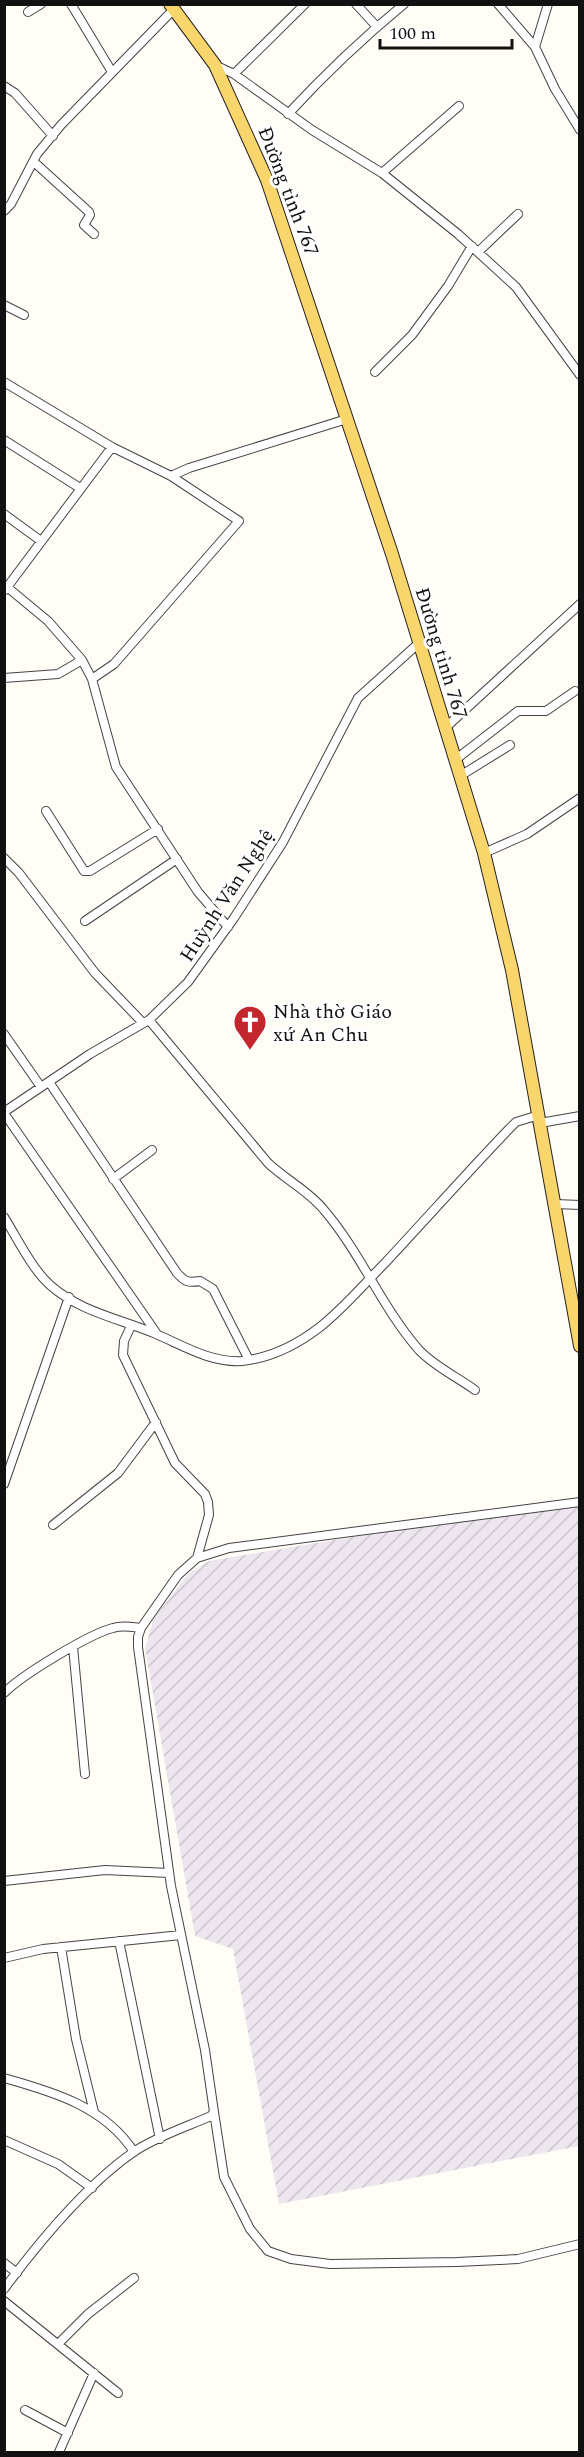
<svg xmlns="http://www.w3.org/2000/svg" width="584" height="2457" viewBox="0 0 584 2457" font-family="Spectral,serif">
<defs>
<pattern id="industrial-furrows" width="10" height="10" patternUnits="userSpaceOnUse" patternTransform="scale(1.5)"><rect width="10" height="10" fill="#eee6ef"/><path d="M-1 1l2-2M0 10L10 0M9 11l2-2" fill="none" stroke="#cbc4cc"/></pattern>
</defs>
<rect width="100%" height="100%" fill="#fffdf5"/>
<path fill="url(#industrial-furrows)" d="M579 1499V2146L279 2204 233 1949 195 1936 145 1648 154 1618 188 1574 209 1561Z"/>
<g fill="none" stroke-linecap="round" stroke-linejoin="round">
<g stroke="#444" stroke-width="10">
<path id="minor" d="M71 4 112 72
M356 4 377 27
M498 4 535 47
M548 4 535 47 555 89 580 130
M28 12 41 4
M215 65 234 74 312 130 382 173 458 234 516 287 580 375
M234 74 305 4
M4 86 15 93 53 136
M288 114C324 75 363 38 404 4
M34 162 89 212 90 215 84 225 94 234
M382 173 459 106
M4 211 11 204 37 154 61 125 174 9
M478 252 518 214
M4 305 24 315
M375 372 412 335 448 286 472 246
M4 382 112 447 171 476 239 521 114 664 92 679
M4 440 80 488
M171 476 189 468 347 419
M4 514 41 541
M7 587 48 621 82 660 92 679 116 767 198 892 228 927
M5 590 112 447
M4 678 58 674 82 660
M444 729 580 604
M455 760 518 711H546L575 691
M460 776 510 745
M46 811 84 871H90L158 829
M484 853 527 834 580 798
M4 858 19 873 95 973 143 1023
M85 921 177 859
M149 1020 268 1163C286 1180 309 1191 324 1210 361 1253 382 1308 419 1350 434 1366 457 1377 475 1390
M4 1034 41 1087
M49 1082 177 1273C185 1282 188 1283 200 1281L213 1289 249 1360
M4 1112 90 1054 149 1020 188 982 234 918 283 842 358 698 419 643
M4 1113 157 1334
M540 1123 580 1116
M113 1179 152 1150
M556 1204 580 1205
M4 1217C17 1238 32 1269 50 1285 80 1312 121 1319 156 1334 184 1346 211 1363 242 1361 270 1358 298 1344 320 1327 343 1309 364 1284 385 1263 426 1219 466 1174 508 1130L516 1122 539 1115
M131 1326 124 1341 123 1355 175 1463 205 1494 208 1502 209 1515 197 1558
M4 1484 69 1297
M53 1525 118 1473 156 1422
M73 1647 85 1774
M4 1693C22 1675 89 1634 113 1628 122 1625 132 1627 141 1628
M4 1881 105 1870 169 1873
M119 1941 160 2139
M61 1947 76 2039 94 2112
M4 1958 43 1949 181 1935
M4 2078C54 2092 105 2107 134 2152
M214 2112 224 2177 250 2229 268 2251 291 2259 330 2264 457 2262 518 2259 580 2244
M4 2140 58 2164 92 2188
M4 2263 17 2273
M4 2289C39 2242 87 2184 135 2151 158 2136 186 2127 211 2116L214 2112 205 2050 171 1886 138 1647V1637L141 1628 178 1575 197 1558 229 1548 580 1502
M4 2301 118 2393
M59 2343 88 2314 134 2278
M25 2410 68 2433
M59 2452 94 2373"/>
</g>
<g stroke="#222" stroke-width="14">
<path id="primary" d="M170 4 215 65 267 180 392 554 484 853 512 970 580 1346"/>
</g>
<use href="#minor" stroke="#fff" stroke-width="8"/>
<use href="#primary" stroke="#f9d66b" stroke-width="12"/>
</g>
<defs>
<g id="church-pin" transform="scale(1.725)"><path d="M0 17L-7.5 6A9.5 9.5 0 1 1 7.5 6Z" fill="#c4262e" stroke="#fff"/><path d="M-1.2-6h2.4v3.5h3.3v2.4h-3.3V6h-2.4V-.1h-3.3v-2.4h3.3Z" fill="#fff"/></g>
</defs>
<g fill-rule="evenodd">
<use href="#church-pin" x="250" y="1022"/>
</g>
<g text-anchor="middle" stroke-width="6" stroke-linejoin="round" paint-order="stroke">
<g font-size="20" fill="#111" stroke="#fff">
<text transform="translate(289 191) rotate(69)" y="7">Đường tỉnh 767</text>
<text transform="translate(442 653) rotate(73)" y="7">Đường tỉnh 767</text>
<text transform="translate(226 895) rotate(-57)" y="7">Huỳnh Văn Nghệ</text>
</g>
<g font-size="20" fill="#111" stroke="#fff" text-anchor="start">
<text x="273" y="1018">Nhà thờ Giáo<tspan x="273" dy="23">xứ An Chu</tspan></text>
</g>
</g>
<rect width="584" height="2457" fill="none" stroke="#111111" stroke-width="12"/>
<path d="M380 39v9h132v-9" fill="none" stroke="#111111" stroke-width="3"/>
<text x="389" y="39" font-size="18" fill="#111111" stroke="#ffffff" stroke-width="4.5" paint-order="stroke">100 m</text>
</svg>
